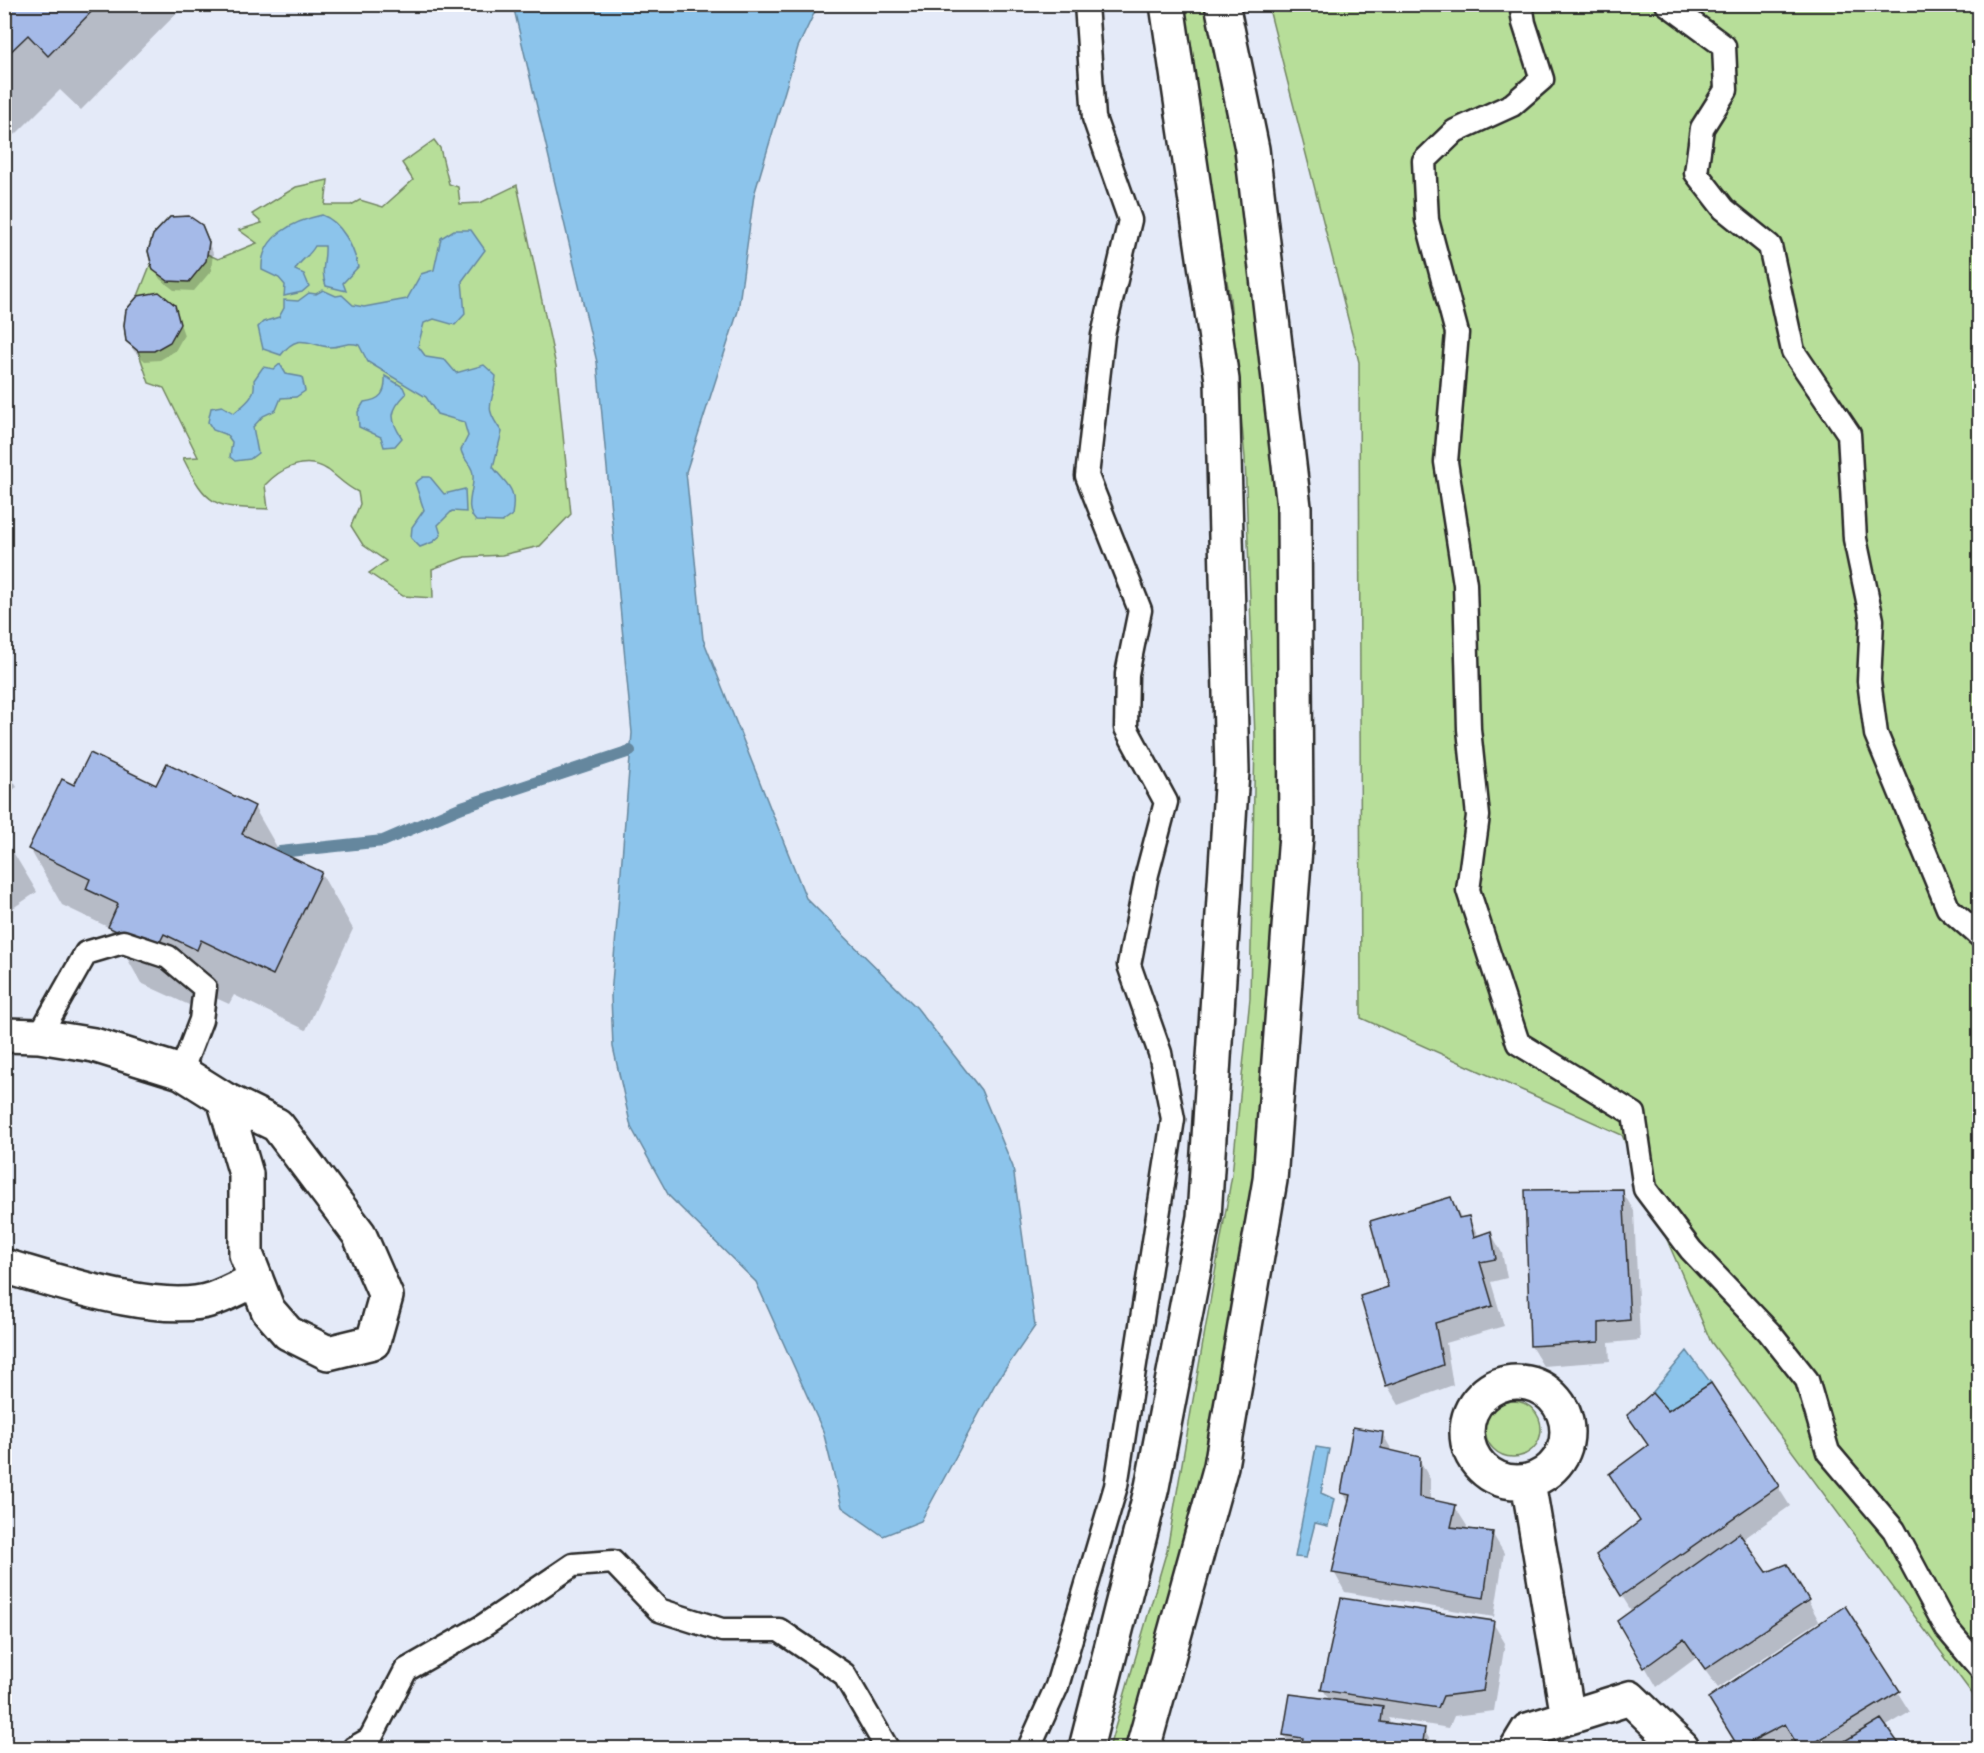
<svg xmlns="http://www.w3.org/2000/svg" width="1984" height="1753" viewBox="0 0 1984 1753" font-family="'Architects Daughter',sans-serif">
<rect width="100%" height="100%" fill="#e4eaf8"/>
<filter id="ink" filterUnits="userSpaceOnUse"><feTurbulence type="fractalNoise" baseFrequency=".0167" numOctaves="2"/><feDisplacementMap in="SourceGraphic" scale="12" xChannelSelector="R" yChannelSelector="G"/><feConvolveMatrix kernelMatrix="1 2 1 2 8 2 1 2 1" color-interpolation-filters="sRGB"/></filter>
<g filter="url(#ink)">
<path fill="#b7de99" stroke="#718462" stroke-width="1.5" d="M1970 4 1979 11V1703L1711 1342 1622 1135 1361 1018 1359 362 1268 5Z
M1178 5H1209L1233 118 1275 447 1283 660 1284 901 1266 1106 1207 1474 1131 1748H1109L1167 1550 1232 1175 1250 998 1255 738 1245 458 1230 298Z
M434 140 440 148 449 184 458 187 460 204 480 203 517 185 556 366 571 514 540 546 502 555 465 557 432 569 433 598 403 596 369 573 386 561 363 545 351 526 360 504 358 492C345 486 339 478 328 470 305 455 280 469 265 485L268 509C214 507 208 508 183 458L198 457 164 388 149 383 138 351 126 341 124 325 126 310 138 296 151 263 148 251 153 235 170 217H180L202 225 209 242 207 254 218 259 257 243 239 230 262 223 252 214 296 187 328 180 325 205H351L360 200 383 207 413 180 402 163Z
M1485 1429a28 28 0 1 1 56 0a28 28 0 1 1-56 0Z"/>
<path fill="#8cc4eb" stroke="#65879e" stroke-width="1.5" d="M513 5H818L798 47 754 195 738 311 686 472 703 639 806 898 917 1008 981 1090 1013 1167 1035 1326 995 1384 921 1521 883 1536 842 1507 823 1431 756 1282 669 1196 631 1127 613 1047 611 996 632 733 597 362Z
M322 215C342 222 354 248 358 267L343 283 346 291 326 286C320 270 326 262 325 246H315C309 257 300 260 295 270L304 274 309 286 302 292 284 296 285 285 279 278 262 270C260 236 294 221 322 215Z
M454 230H471L485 250 462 281 465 314 455 325 434 319 424 323 418 346 426 357 445 360 456 373 484 365 496 376C494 406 481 403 502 432L493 467C508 487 517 487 512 515L502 522 476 521C461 506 478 485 472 470 469 462 463 459 461 450L468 436 464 422 437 414 426 397 368 362 359 345C347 341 342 347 330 347 309 346 299 331 281 355L263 349 258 327 263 322 279 317 284 308V300L298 301 309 293 316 294 323 290 336 296 342 295 353 305 364 307 407 299 421 274 434 270 441 238Z
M280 364 286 374 302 377 305 391 296 397 281 398 276 410 263 416 253 427 258 453 250 459 235 461 230 457 232 442 227 435 213 430 208 422 211 408 222 406 234 413C247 402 256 397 254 380L263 367 274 369Z
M385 376 403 387 406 394C390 410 389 419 402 438L395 446 384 447 381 437 359 427 358 412 364 402C381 400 386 393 385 376Z
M423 477H430L444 494 465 489 466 512 452 511 438 525 441 535 433 542 420 547 411 538 412 527 424 510 415 483Z
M1687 1351 1711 1383 1668 1411 1652 1393Z
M1316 1447 1329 1449 1321 1493 1334 1499 1328 1526 1315 1523 1306 1558 1295 1557Z"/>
<path fill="#0003" d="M4 4H186L81 110 60 90 15 135 4 125Z
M201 226 213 253 211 271 194 291 174 290 160 279 154 269Z
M174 306 184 335 175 351 160 360 145 361 134 351 128 341Z
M4 766 17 787 4 796Z
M75 787H157L254 807 281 854 321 873 353 929 306 1030 234 995 229 1004 196 989 189 1005 141 983 110 928 62 905 30 849Z
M4 837 37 892 4 914Z
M1622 1191 1634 1211 1640 1340 1609 1343 1610 1361 1543 1366 1531 1346 1527 1192Z
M1451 1199 1462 1219 1468 1218 1479 1237 1491 1233 1502 1253 1507 1278 1491 1282 1504 1326 1446 1343 1453 1385 1399 1405 1387 1385 1390 1288Z
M1668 1413 1778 1487 1790 1506 1742 1540 1766 1573 1808 1601 1819 1621 1718 1688 1696 1658 1657 1687 1619 1622 1632 1612 1609 1575 1641 1522 1610 1474 1648 1445 1629 1416Z
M1382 1433 1393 1452 1419 1459 1430 1479V1501L1455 1507 1467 1526 1466 1530 1492 1533 1504 1553 1494 1617 1345 1592 1334 1572 1350 1505 1343 1492Z
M1844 1608 1910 1712 1885 1727 1900 1748H1801L1798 1743 1788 1748H1740L1721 1718Z
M1493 1623 1505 1643 1494 1711 1454 1716 1449 1728 1388 1718 1392 1725 1424 1730 1435 1748H1292L1284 1735 1329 1700 1323 1689Z"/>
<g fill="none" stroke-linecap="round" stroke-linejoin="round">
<path stroke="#65879e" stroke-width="12" d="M280 852 383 841 462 807 630 751"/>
</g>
<path fill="#a5bae8" stroke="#2b2b2b" stroke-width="1.5" d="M4 4H99L48 56 28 35 4 58Z
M189 216 202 225 209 242 206 261 189 282 168 281 153 270 148 251 153 235 170 217Z
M159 292 175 305 180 324 170 342 154 351H138L126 341 124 325 126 310 138 296Z
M90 753 156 785 167 763 255 806 242 834 322 872 273 975 201 940 197 950 164 934 156 950 108 927 118 904 86 889 90 879 28 849 62 779 74 785Z
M1623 1189 1630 1320 1599 1323V1342L1530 1346 1525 1190Z
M1451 1197 1459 1218 1469 1216 1474 1237 1491 1231 1496 1259 1480 1262 1493 1306 1435 1323 1443 1365 1386 1386 1360 1296 1388 1287 1370 1221Z
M1711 1383 1779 1486 1621 1596 1596 1555 1640 1521 1609 1474 1648 1445 1627 1415 1652 1393 1668 1411Z
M1353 1427 1383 1432 1381 1448 1420 1457 1419 1497 1456 1505 1451 1527 1493 1532 1484 1598 1332 1573 1350 1495 1341 1493Z
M1739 1533 1767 1572 1787 1564 1809 1600 1705 1669 1684 1639 1644 1668 1617 1621Z
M1341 1598 1494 1621 1483 1691 1443 1696 1438 1708 1321 1690Z
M1845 1606 1900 1691 1806 1748H1799L1785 1724 1739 1748 1708 1698Z
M1290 1694 1383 1706 1381 1722 1425 1728 1422 1748H1301L1303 1738 1283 1735Z
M1881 1719 1902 1748H1833Z"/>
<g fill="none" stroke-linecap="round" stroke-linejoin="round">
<g stroke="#2b2b2b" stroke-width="27">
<path id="lane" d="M1521 4 1524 23 1542 79 1512 105 1455 131 1424 161 1427 220 1457 333 1446 462 1465 584 1469 729 1478 816 1468 890 1518 1043 1634 1114 1645 1189 1691 1250 1769 1332 1807 1380 1828 1452 1894 1530 1947 1629 1980 1668
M1667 4 1724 46 1726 90 1702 128 1696 173 1724 209 1770 246 1793 351 1849 434 1855 539 1872 620 1869 681 1876 734 1948 908 1980 936
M39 1036 86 953 123 942 168 957 205 988 201 1020 181 1072
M354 1748 370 1739 406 1670 483 1626 573 1565 613 1562 659 1610 722 1630H779L844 1674 887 1748
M1029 1748 1057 1686 1116 1486 1173 1119 1160 1053 1129 965 1147 874 1166 802 1126 728 1127 674 1140 610 1087 476 1103 335 1130 220 1094 118 1086 4"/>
</g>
<g stroke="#2b2b2b" stroke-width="38">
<path id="street" d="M4 1035 39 1036 94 1045 181 1072 224 1099 277 1125 359 1234 386 1296 373 1342 328 1353 288 1333 268 1310 246 1254V1174L224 1099
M4 1266C57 1281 161 1317 213 1299 228 1294 242 1286 256 1279
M1467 1432a50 50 0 1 1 100 0a50 50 0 1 1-100 0Z
M1528 1482 1568 1717
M1086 1748 1152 1487 1204 1217 1232 771 1222 380 1167 4
M1143 1748 1221 1466 1270 1180 1296 835 1294 507 1252 149 1222 4
M1517 1748 1528 1730 1630 1698 1682 1748"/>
</g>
<use href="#lane" stroke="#fff" stroke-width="22"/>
<use href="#street" stroke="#fff" stroke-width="33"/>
</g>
</g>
<rect width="1984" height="1753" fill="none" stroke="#fff" stroke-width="24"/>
<rect x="12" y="12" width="1960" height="1729" fill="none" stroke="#2b2b2b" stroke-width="2" filter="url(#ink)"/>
</svg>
